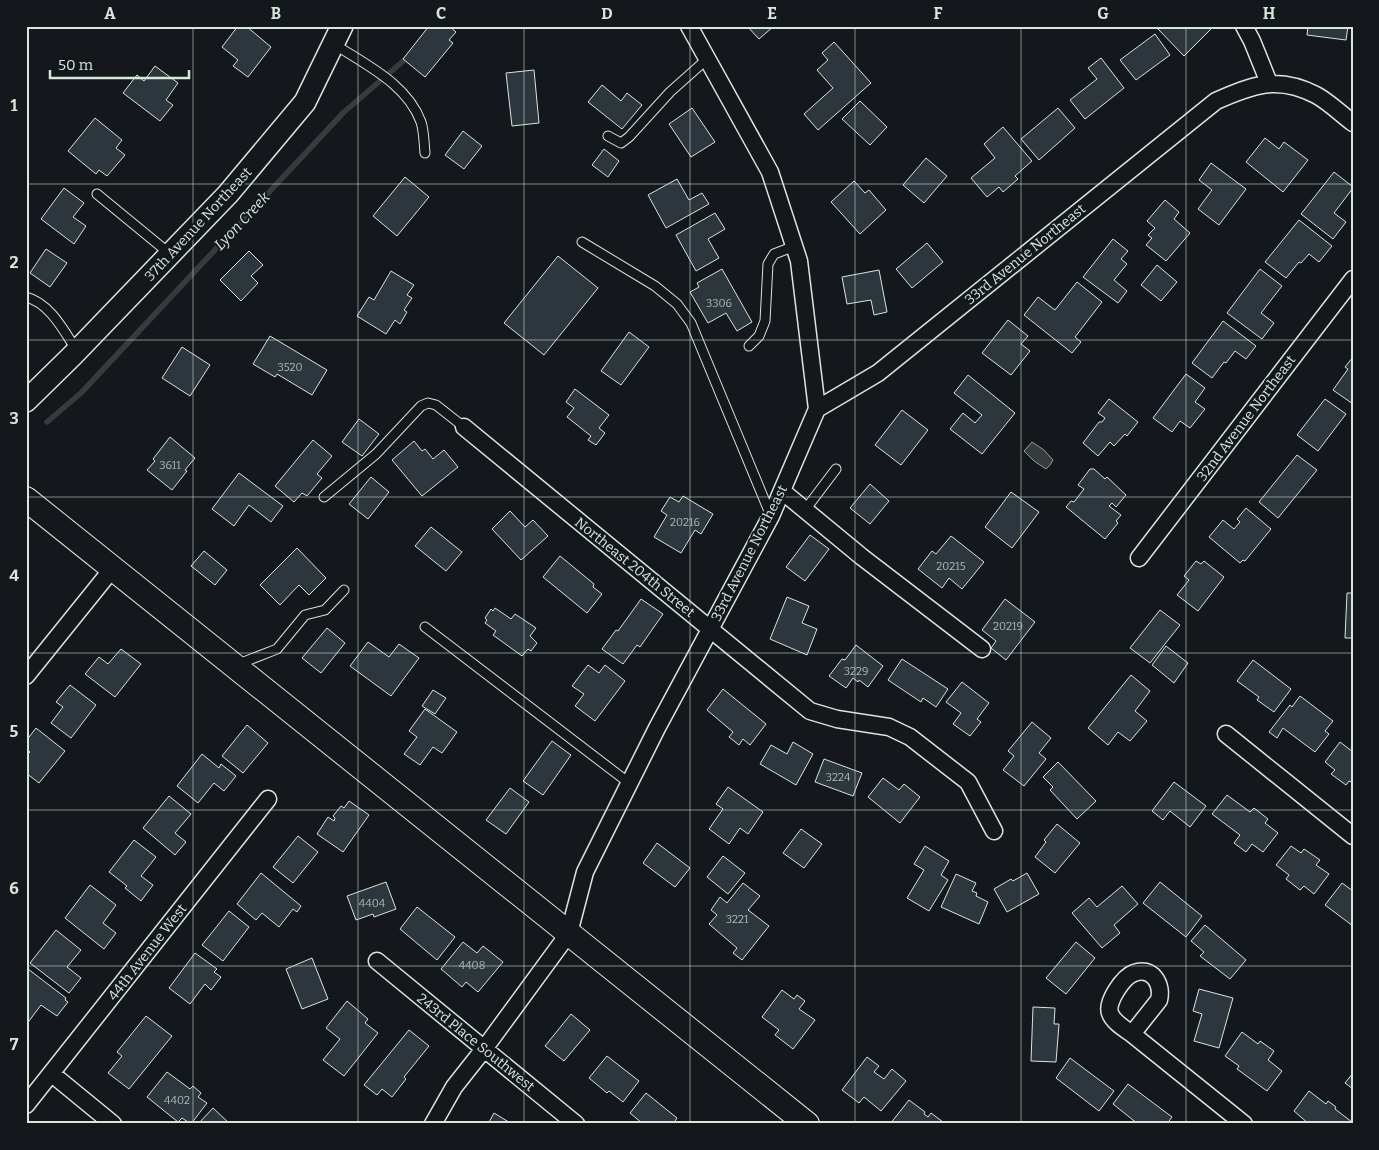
<svg xmlns="http://www.w3.org/2000/svg" width="1379" height="1150" viewBox="0 0 1379 1150" font-family="Bitter,serif">
<rect width="100%" height="100%" fill="#14181c"/>
<path fill="#363b3e" stroke="#939e99" d="M1032 442 1044 450 1053 460 1050 465 1046 469 1034 461 1024 451Z"/>
<g fill="none" stroke-linecap="round" stroke-linejoin="round">
<path stroke="#363b3e" stroke-width="5.5" d="M47 422 81 393 344 112 409 56"/>
</g>
<path fill="#2c363c" stroke="#d8e6dc" d="M238 26H246L271 47 248 77 233 66 238 60 222 47Z
M429 26H449L456 32 449 40 453 43 425 77 403 59Z
M747 26H774L759 39Z
M1161 26H1214L1184 56 1158 29Z
M1308 26H1348L1346 40 1307 35Z
M1155 34 1170 55 1136 80 1120 60Z
M834 42 871 83 818 130 804 114 833 88 817 70 828 60 822 53Z
M1101 58 1124 88 1085 119 1070 100 1097 79 1088 68Z
M155 66 178 83 166 100 173 105 160 121 123 93 137 75 144 81Z
M534 70 539 123 512 126 506 73Z
M602 85 621 101 627 93 642 105 622 129 588 102Z
M860 101 887 127 870 145 842 119Z
M692 108 715 142 691 157 669 124Z
M1058 108 1075 128 1039 160 1021 139Z
M95 118 122 140 116 148 125 155 107 176 99 170 96 174 68 151Z
M1003 127 1032 161 1015 176 1018 179 1003 192 999 187 987 197 971 178 995 158 984 144Z
M463 131 482 146 464 169 445 155Z
M1265 138 1279 149 1284 142 1308 160 1283 192 1246 162Z
M604 149 619 161 608 177 592 165Z
M926 158 947 176 924 203 903 185Z
M1211 163 1246 189 1219 225 1198 209 1212 190 1199 180Z
M1334 172 1353 187V188L1334 213 1346 222 1333 239 1301 214Z
M405 177 429 197 397 236 373 216Z
M677 179 689 200 702 193 709 204 666 228 648 195Z
M854 181 865 193 869 190 886 210 860 234 831 202Z
M64 188 84 203 73 217 86 226 74 244 41 219Z
M1165 200 1179 212 1174 219 1190 233 1166 261 1146 245 1152 238 1148 235 1155 228 1147 221Z
M715 213 725 229 708 239 719 258 696 271 676 235Z
M1299 220 1332 246 1319 262 1309 254 1301 263 1299 262 1286 278 1265 262Z
M1113 239 1128 251 1121 259 1127 264 1114 280 1127 291 1118 303 1083 277Z
M927 243 943 262 912 288 896 269Z
M46 249 67 263 50 287 30 273Z
M249 251 263 265 251 276 258 283 241 301 220 280Z
M558 256 598 288 544 355 504 323Z
M1157 265 1177 282 1161 301 1141 285Z
M722 269 752 322 737 331 726 313 708 323 690 292 699 287 697 283Z
M1260 269 1282 286 1261 313 1274 323 1262 339 1227 313Z
M879 270 887 312 874 315 871 300 847 304 842 277Z
M391 271 414 285 407 295 412 298 404 310 407 312 400 324 395 320 386 334 357 316 369 297 374 300Z
M1077 282 1102 302 1075 337 1081 342 1072 353 1024 315 1038 297 1055 310Z
M1008 320 1028 336 1021 344 1030 351 1011 375 982 353Z
M1223 321 1256 346 1246 359 1235 351 1226 363 1224 362 1212 378 1192 363Z
M629 332 649 347 621 385 601 371Z
M270 336 327 370 312 395 277 374 275 377 253 364Z
M182 347 210 365 190 396 162 378Z
M1353 357V404L1333 390 1348 369 1345 367Z
M1186 374 1205 388 1195 402 1205 409 1190 428 1180 421 1172 432 1153 418Z
M968 375 1015 413 982 454 950 429 963 413 975 423 982 415 954 393Z
M575 389 609 415 599 428 605 433 596 445 588 440 591 436 567 417 574 408 566 402Z
M1109 399 1138 422 1127 436 1125 434 1114 446 1110 442 1098 456 1083 443 1099 422H1102L1105 418 1098 413Z
M1325 399 1346 414 1318 451 1297 435Z
M902 410 928 430 901 465 875 445Z
M359 419 379 434 362 456 342 442Z
M170 437 195 458 185 470 187 471 172 490 147 470 155 461 153 459Z
M313 440 332 456 317 474 322 478 307 496 302 493 294 502 275 486Z
M414 441 422 451 425 449 433 459 444 450 458 467 422 496 392 460Z
M1297 455 1317 470 1278 518 1259 502Z
M1090 469H1094L1105 479 1107 477 1126 495 1116 507 1112 503 1109 506 1121 515 1116 521 1118 523 1105 539 1066 507 1071 501 1074 502 1084 489 1078 485Z
M239 473 283 506 271 522 249 505 234 526 212 509Z
M371 477 389 492 368 519 349 504Z
M870 484 889 501 870 524 850 508Z
M1011 492 1039 512 1012 548 985 527Z
M683 496 713 514 701 534 695 530 681 553 654 537 667 515 661 511 670 497 679 502Z
M1246 508 1271 529 1245 561 1243 560 1240 563 1209 537 1223 520 1234 529 1240 522 1237 519Z
M510 511 525 527 533 520 548 536 521 560 492 529Z
M431 527 462 552 446 571 415 546Z
M810 535 829 549 805 581 786 567Z
M951 536 984 562 962 589 949 578 942 588 918 569 932 551 936 554Z
M297 548 326 578 309 595 299 585 280 605 260 585Z
M204 551 227 570 215 585 191 566Z
M560 556 594 584 593 587 602 594 587 613 543 577Z
M1196 561 1201 564 1204 561 1224 577 1198 611 1177 595 1189 580 1184 576Z
M1347 593H1353V638H1345Z
M787 597 809 606 802 623 817 629 807 655 770 639Z
M641 599 663 614 640 647 637 645 623 664 602 649 616 630 618 631Z
M1005 599 1035 622 1006 660 991 648 996 641 982 630Z
M495 608 511 619 515 614 536 628 530 636 537 643 531 651 528 649 522 656 493 635 496 631 485 623 487 620 485 618 491 609 493 611Z
M1160 610 1180 625 1150 663 1130 648Z
M327 628 345 643 321 673 302 658Z
M368 642 389 657 399 644 419 658 391 696 350 666Z
M856 645 883 666 868 687 859 680 858 682 853 678 846 688 829 676 842 659 845 660Z
M1166 646 1188 663 1174 683 1152 665Z
M121 649 141 664 115 697 85 674 99 657 108 664Z
M902 659 948 689 936 707 923 698 921 702 888 680Z
M1253 660 1291 689 1274 712 1257 700 1259 697 1237 681Z
M588 665 599 673 605 665 625 681 595 721 575 706 584 694 572 686Z
M1131 675 1150 691 1135 711 1147 721 1130 741 1118 732 1108 745 1088 728Z
M962 682 989 703 977 719 981 722 970 736 953 724 961 713 946 702Z
M70 685 96 705 71 738 51 723 63 707 56 702Z
M723 689 766 724 750 745 743 739 739 745 729 737 733 732 707 710Z
M433 690 446 698 435 714 422 706Z
M1300 696 1333 721 1325 731 1329 734 1315 752 1283 728 1277 738 1269 732 1290 705 1292 707Z
M425 709 457 732 442 753 433 747 420 765 404 754 417 737 409 731Z
M1032 722 1051 738 1039 753 1046 759 1024 786 1003 770 1014 756 1008 751Z
M247 725 268 743 243 773 222 756Z
M36 728 65 751 39 783 26 773V756L30 752 26 749V741Z
M552 741 571 755 543 795 523 781Z
M793 742 813 754 796 785 760 764 771 745 787 754Z
M1340 742 1353 752V783L1349 781 1346 785 1331 774 1335 770 1325 762Z
M202 754 219 768 221 764 236 776 224 791 214 783 198 803 177 786Z
M824 759 862 773 853 796 815 782Z
M1058 762 1096 801 1077 819 1050 790 1053 787 1043 777Z
M883 778 899 790 904 784 920 797 900 823 868 797Z
M1174 782 1206 806 1190 827 1170 811 1163 820 1152 811Z
M728 787 763 812 748 834 740 828 729 844 709 829 723 809 716 804Z
M510 788 529 802 506 834 486 820Z
M1227 795 1250 812 1254 808 1268 819 1265 823 1278 833 1263 852 1252 844 1246 852 1234 843 1240 835 1212 814Z
M169 796 191 814 175 833 186 842 175 855 143 828Z
M349 801 369 815 343 852 317 834 328 817 334 821 335 818 333 816 341 806 344 808Z
M1057 824 1080 843 1055 873 1035 857 1046 842 1044 840Z
M801 829 822 844 804 868 783 853Z
M298 836 318 852 293 883 273 867Z
M134 840 156 857 141 876 153 885 141 901 125 888 127 886 109 872Z
M657 843 690 868 675 887 643 863Z
M925 846 949 861 941 875 948 880 929 911 907 898 924 870 914 864Z
M1291 846 1301 853 1304 849 1320 860 1316 865 1329 874 1314 894 1304 886 1300 890 1286 879 1289 875 1276 865Z
M723 856 745 873 728 894 707 877Z
M261 873 301 906 297 912 293 909 279 927 262 913 256 920 237 904Z
M1027 873 1039 894 1007 912 994 889 1011 879 1013 881Z
M956 874 976 883 972 891 977 893 976 896 988 902 979 924 941 907Z
M386 882 396 909 374 917 373 914 356 920 347 896Z
M1160 882 1202 916 1186 937 1143 903Z
M743 883 760 896 748 910 769 926 742 960 733 953 737 948 709 924 717 915 711 910 720 897 727 903Z
M1342 883 1353 891V926L1325 905Z
M90 885 116 905 103 923 116 933 104 949 65 918Z
M1122 886 1138 904 1114 925 1120 933 1102 948 1072 913 1089 898 1097 907Z
M417 907 455 937 437 960 400 929Z
M229 911 249 927 223 961 202 945Z
M1205 925 1246 960 1230 979 1200 956 1204 952 1191 941Z
M56 930 81 950 67 967 81 978 69 993 30 963Z
M463 942 477 953 483 946 503 962 478 992 466 982 462 987 441 969Z
M1076 942 1095 958 1066 994 1046 978Z
M195 953 217 969 214 972 221 977 211 990 205 984 190 1004 169 988Z
M312 958 328 999 302 1009 286 969Z
M28 969 66 998 65 1000 68 1002 57 1016 41 1005 29 1021 26 1019V971Z
M1199 989 1233 998 1219 1048 1194 1041 1202 1014 1193 1011Z
M782 990 794 999 797 995 805 1001 799 1009 815 1020 793 1049 775 1035 779 1030 762 1017Z
M347 1001 368 1019 365 1023 378 1033 344 1076 323 1060 340 1039 326 1028Z
M1033 1007 1055 1008 1054 1024H1059L1056 1062 1031 1061Z
M571 1014 590 1030 564 1061 545 1046Z
M146 1016 172 1036 129 1089 108 1073 122 1056 117 1052Z
M409 1030 429 1046 404 1077 406 1079 392 1097 382 1089 377 1095 364 1085Z
M1242 1032 1258 1044 1260 1041 1274 1051 1268 1060 1282 1071 1267 1091 1237 1069 1239 1066 1225 1056Z
M607 1056 639 1081 623 1102 609 1091 607 1093 589 1078Z
M867 1057 879 1066 874 1072 884 1079 892 1069 906 1081 881 1111 864 1097 859 1103 842 1090Z
M1070 1058 1114 1091 1099 1111 1056 1078Z
M167 1072 190 1089 193 1086 201 1093 198 1097 207 1103 191 1124 182 1118 178 1122 147 1097Z
M1353 1073V1089L1345 1083Z
M1128 1084 1172 1117 1167 1124H1138L1113 1104Z
M1309 1091 1326 1104 1328 1101 1336 1107 1335 1109 1352 1122 1351 1124H1309L1294 1111Z
M646 1093 677 1118 673 1124H643L630 1113Z
M909 1100 925 1112 924 1114 928 1117 931 1113 943 1122 942 1124H890Z
M213 1108 230 1124H198Z
M494 1113 512 1124H488Z"/>
<g fill="none" stroke-linecap="round" stroke-linejoin="round">
<g stroke="#d8e6dc" stroke-width="11">
<path id="service" d="M334 44C366 65 407 84 421 122 424 131 424 143 425 153
M608 136 621 143 629 137 670 92 707 59
M97 194 170 254
M582 242 655 286 677 304 691 323 771 516
M26 297C50 303 64 331 77 351
M749 346 759 336 765 321 768 264 774 254 795 246
M324 497 376 454 421 406 428 403 436 405 464 427
M805 510 836 469
M425 627 629 783
M236 665 277 649 305 615 325 610 344 590"/>
</g>
<g stroke="#d8e6dc" stroke-width="19">
<path id="minor" d="M689 26 770 172 799 261 817 409
M1244 26 1252 41 1269 83
M464 427 810 711 837 719 889 727 910 737 968 782 994 831
M782 491 862 557 982 649
M1139 558 1353 279
M26 676 113 568
M1226 734 1353 836
M377 961 576 1124
M1132 1034 1159 1000C1163 984 1152 966 1134 973 1123 977 1106 1002 1110 1013 1113 1022 1125 1029 1132 1034L1244 1124
M52 1074 113 1124
M26 1105 268 799
M433 1124 454 1087 484 1049 569 933 585 872 657 728 771 516 817 409 878 373 1216 101C1252 85 1278 75 1316 95 1329 102 1341 114 1353 123"/>
</g>
<g stroke="#d8e6dc" stroke-width="24">
<path id="tertiary" d="M26 401 72 356 228 194 305 102 342 26"/>
</g>
<g stroke="#d8e6dc" stroke-width="26">
<path id="secondary" d="M26 499 807 1124"/>
</g>
<use href="#service" stroke="#14181c" stroke-width="9"/>
<use href="#minor" stroke="#14181c" stroke-width="16"/>
<use href="#tertiary" stroke="#14181c" stroke-width="21"/>
<use href="#secondary" stroke="#14181c" stroke-width="24"/>
</g>
<path fill="none" stroke="#d8e6dc" stroke-width="1" stroke-opacity="0.55" d="M193 26V1124M358 26V1124M524 26V1124M690 26V1124M855 26V1124M1021 26V1124M1186 26V1124M26 184H1353M26 340H1353M26 497H1353M26 653H1353M26 810H1353M26 966H1353"/>
<g text-anchor="middle" stroke-width="4" stroke-linejoin="round" paint-order="stroke">
<g font-size="11" fill="#adbab4">
<text x="719" y="307">3306</text>
<text x="290" y="371">3520</text>
<text x="170" y="469">3611</text>
<text x="685" y="526">20216</text>
<text x="951" y="570">20215</text>
<text x="1008" y="630">20219</text>
<text x="856" y="675">3229</text>
<text x="838" y="781">3224</text>
<text x="372" y="907">4404</text>
<text x="737" y="923">3221</text>
<text x="472" y="969">4408</text>
<text x="177" y="1104">4402</text>
</g>
<g font-size="14" fill="#d8e6dc" stroke="#14181c">
<text transform="translate(198 224) rotate(-47)" y="5">37th Avenue Northeast</text>
<text transform="translate(1025 254) rotate(-39)" y="5">33rd Avenue Northeast</text>
<text transform="translate(1246 418) rotate(-53)" y="5">32nd Avenue Northeast</text>
<text transform="translate(749 553) rotate(-63)" y="5">33rd Avenue Northeast</text>
<text transform="translate(635 567) rotate(39)" y="5">Northeast 204th Street</text>
<text transform="translate(147 952) rotate(-52)" y="5">44th Avenue West</text>
<text transform="translate(476 1042) rotate(39)" y="5">243rd Place Southwest</text>
</g>
<g font-size="15" font-style="italic" fill="#d8e6dc" stroke="#14181c">
<text transform="translate(242 221) rotate(-47)" y="5">Lyon Creek</text>
</g>
</g>
<rect width="1379" height="1150" fill="none" stroke="#14181c" stroke-width="55"/>
<path d="M50 70v8h139v-8" fill="none" stroke="#d8e6dc" stroke-width="2.5"/>
<text x="58" y="70" font-size="15" fill="#d8e6dc" stroke="#14181c" stroke-width="4" paint-order="stroke">50 m</text>
<rect x="28" y="28" width="1324" height="1094" fill="none" stroke="#d8e6dc" stroke-width="2"/>
<g font-size="16" text-anchor="middle" font-weight="bold" fill="#d8e6dc">
<text x="110" y="19">A</text>
<text x="276" y="19">B</text>
<text x="441" y="19">C</text>
<text x="607" y="19">D</text>
<text x="772" y="19">E</text>
<text x="938" y="19">F</text>
<text x="1103" y="19">G</text>
<text x="1269" y="19">H</text>
<text x="14" y="111">1</text>
<text x="14" y="268">2</text>
<text x="14" y="424">3</text>
<text x="14" y="581">4</text>
<text x="14" y="737">5</text>
<text x="14" y="894">6</text>
<text x="14" y="1050">7</text>
</g>
</svg>
